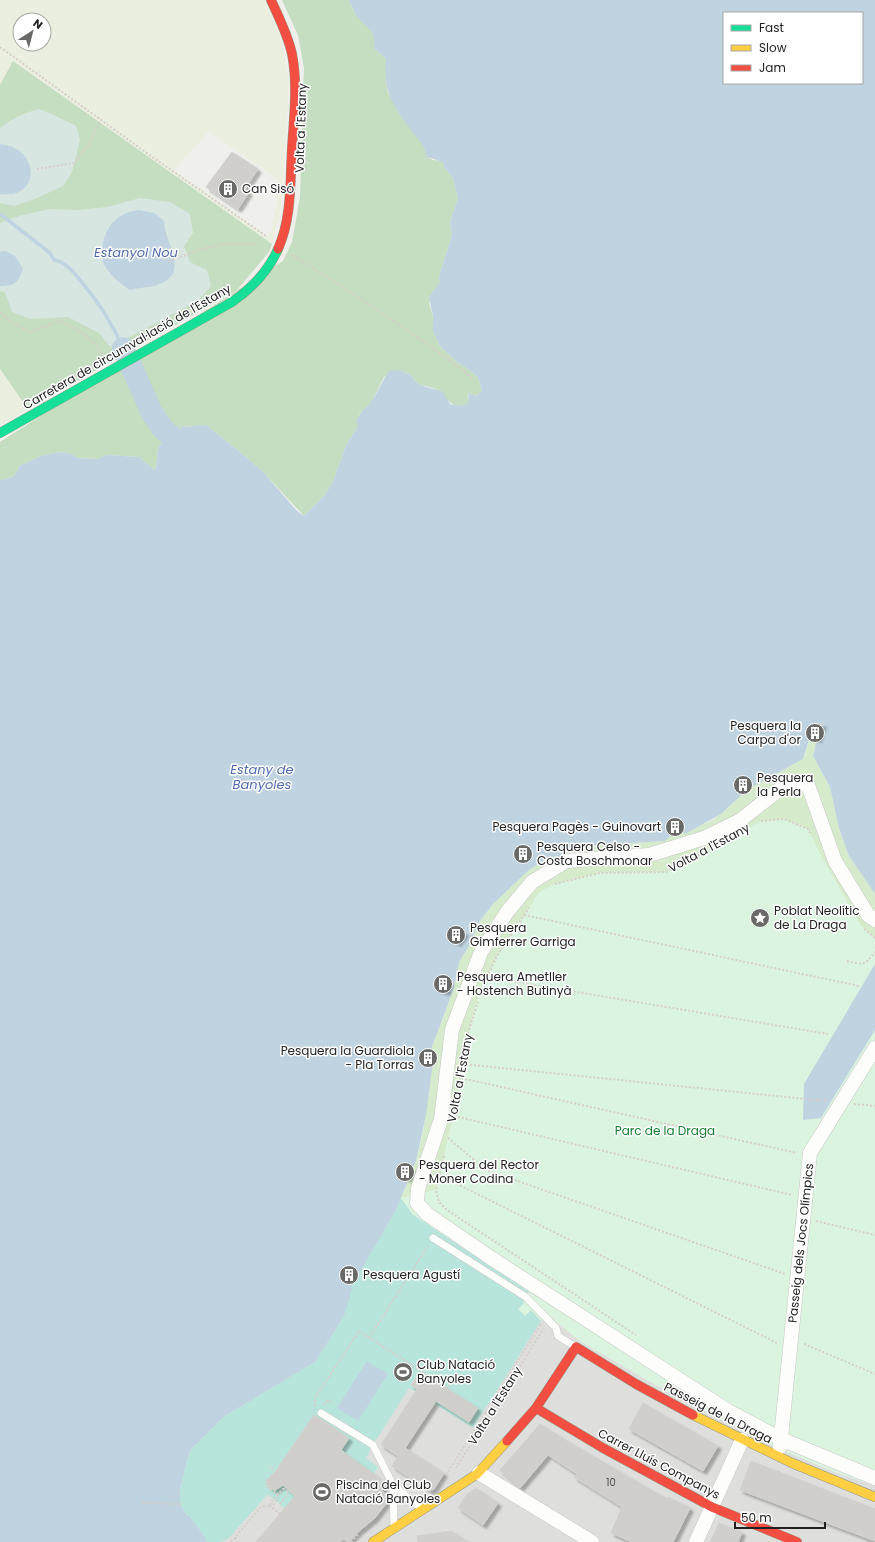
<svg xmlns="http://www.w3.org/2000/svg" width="875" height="1542" viewBox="0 0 875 1542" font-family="Poppins,sans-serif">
<defs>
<filter id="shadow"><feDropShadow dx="3.5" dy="3.5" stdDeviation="1" flood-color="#0004"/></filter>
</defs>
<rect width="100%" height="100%" fill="#efefeb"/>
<path fill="#dededc" d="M401 1198 412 1214 529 1292 523 1302 832 1471 875 1486V1542H208L180 1503V1489L396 1210Z"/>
<path fill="#ebefdf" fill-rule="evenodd" d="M0 0H265L280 37 289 84 281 206 272 244 14 61 0 85ZM20 20H44V44H20ZM209 131 277 179V205L272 228 268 236 174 170Z
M0 369 28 409 0 425Z"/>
<path fill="#d6ebcb" d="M810 737 817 739 813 756 830 787 839 828 849 856 875 894V938L861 926 821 856 808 829 698 856 666 872 600 873 554 884 539 893 497 956 481 988 469 1030 457 1100 436 1190 401 1198 416 1161 423 1132 434 1055 432 1047 454 988 459 962 469 946 480 921 493 904 529 870 548 858 559 856 578 848 599 845 665 841 673 831 680 828 699 826 713 820 726 810 747 790 796 763 805 756Z"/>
<path fill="#c5ddc1" d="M282 0H349C351 5 353 11 356 14 367 28 376 28 374 48L386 59V81L388 93 413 132 423 144 427 157 433 160 443 161 444 167 453 178 458 198 450 222 452 235 439 277 440 282 429 303 433 316V331L440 346 457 362 471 371 478 377 482 391 476 396 468 393 469 402C456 416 445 395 435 389 425 384 418 388 411 375L399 370 384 377 371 403 359 415 358 426 346 445 333 482 325 495 304 516 264 473 246 457 206 425 182 427 170 435 162 442 158 449 156 468 152 469 139 457 107 455 97 459 77 458 69 453 60 452 41 456 19 466C17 476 10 479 0 480V442L283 261 292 242 300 197 304 68 298 35Z
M13 61 272 244 269 252 237 290 28 409 0 369V286H8L5 251 0 252V194L10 195 9 145 0 144V85Z"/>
<path fill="#d8e6e1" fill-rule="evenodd" d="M39 109 56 116 76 126 80 139 78 149 72 172 63 186 35 199 14 206 0 203V194L10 195 9 145 0 144V128C12 118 24 113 39 109Z
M140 198 170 202 190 214 193 233 184 246 190 262 207 270 211 286 198 301 110 347 99 333 68 317 30 319 12 312 5 292 0 291V286H8L15 256 5 251 0 252V223L19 216 50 209 77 210 107 207ZM164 221C164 235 171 245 175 257L156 286 137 287Z"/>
<path fill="#daf4e0" d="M784 819 808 829 821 856 861 926 875 938V1486L832 1471 779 1449 671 1394 578 1340 550 1316 541 1321 531 1310 525 1316 518 1309 524 1303 523 1302 529 1292 412 1214 401 1198 436 1190 457 1100 469 1030 481 988 497 956 539 893 554 884 600 873 666 872 761 821Z"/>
<path fill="#b8e5db" d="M401 1198 412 1214 529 1292 523 1302 524 1303 518 1309 525 1316 531 1310 541 1321 473 1428 409 1388 369 1451 370 1452 366 1458 378 1467 374 1474 386 1483 383 1490 390 1498 375 1518 358 1532 349 1542 344 1540 338 1542H256L285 1509 268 1494 228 1539 220 1542H208L190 1516H187L180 1503V1489L188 1458 191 1450 225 1416 315 1362 344 1316 350 1282 354 1273 361 1270 396 1210Z"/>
<path fill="#bfd3e0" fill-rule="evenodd" d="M349 0H875V894L849 856 839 828 830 787 813 756 817 739 810 737 803 759 747 790 721 814 685 834 680 828 674 831 673 833 665 841 599 845 578 848 559 856 548 858 529 870 493 904 480 921 469 946 459 962 454 988 432 1047 434 1055 426 1115 416 1161 396 1210 361 1270 354 1273 350 1282 352 1289 344 1316 315 1362 225 1416 191 1450 188 1458 180 1489V1503L187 1516H190L208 1542H0V480C10 479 17 476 19 466L41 456 60 452 69 453 78 458 97 459 107 455 139 457 153 469 156 468 158 449 162 442 170 435 182 427 206 425 246 457 264 473 297 511 304 516 325 495 333 482 346 445 358 426 356 421C360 413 365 409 370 403 378 393 382 380 390 370L396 371 399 370 411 375C417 388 431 387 443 392L450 404C460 406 472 408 468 393L476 396 482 391 478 377 471 371 457 362 440 346 433 331V316L429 297 440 282 439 277 452 235 450 222 458 198 453 178 444 167 443 162 427 157C423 142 420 142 411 130 393 105 383 92 386 59L374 48C376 27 366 29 356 15 353 10 351 5 349 0ZM724 13H862V83H724Z
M0 144C41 148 41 200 0 194Z
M139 210 154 213 164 221C164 244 192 273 157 285 149 288 139 287 130 290 120 283 106 273 103 261 101 255 102 249 103 243 107 224 120 212 139 210Z
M5 251 15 256 23 269C18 283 15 286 0 286V252Z
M875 964V1030L821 1118 803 1120 804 1084Z
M367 1361 388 1374 358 1421 337 1408Z"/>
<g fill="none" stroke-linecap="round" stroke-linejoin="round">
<path stroke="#bfd3e0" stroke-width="3.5" d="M0 214 50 253 54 260C66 262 73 272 80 280 99 302 111 321 123 348"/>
<path stroke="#bfd3e0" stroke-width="22" d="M123 348 152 413 163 429 170 435"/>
</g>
<path fill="#d0cfcc" stroke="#d2d1cc" filter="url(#shadow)" d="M232 152 258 169 245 189 249 192 238 209 206 187Z
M823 723 818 739 809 737 812 728Z
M456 926 465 933 457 943 448 936Z
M440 979 450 982 446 992 436 988Z
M401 1163 413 1169 408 1179 397 1174Z
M420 1372 478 1408 469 1422 436 1401 405 1448 444 1473 434 1489 430 1491 392 1466 398 1456 381 1445 417 1389 411 1385Z
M643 1403 718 1446 703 1471 629 1429Z
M314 1415 349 1438 341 1450 386 1483 382 1491 388 1496V1501L375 1518 358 1532 349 1542 344 1540 338 1542H256L295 1496 283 1485 275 1490 270 1488 268 1485 267 1480 275 1472Z
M540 1424 562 1438 667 1499 668 1497 690 1508 673 1542H632L611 1533 622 1507 574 1477 577 1474 548 1455 520 1488 500 1470Z
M751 1461 875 1509V1541L740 1490Z
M476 1488 498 1503 483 1525 458 1508 467 1494Z
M719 1523 742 1532 738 1542H710Z
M451 1531 469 1542H418L417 1536Z"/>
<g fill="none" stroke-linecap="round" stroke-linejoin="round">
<g stroke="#c8c8c6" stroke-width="8">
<path id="lane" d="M433 1238 526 1297 556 1328 558 1336 574 1346
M321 1413 373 1445 393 1485 394 1526
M393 1485 422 1509"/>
</g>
<g stroke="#c8c8c6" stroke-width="15">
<path id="street" d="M875 920 868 915 835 861 808 785 788 783 739 821 704 838 649 855 566 861 532 882 507 912 481 952 452 1030 441 1119 418 1189 417 1203 427 1214 491 1258 728 1411 781 1439 875 1478
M780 1447 810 1153 875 1048
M479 1473 592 1542
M696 1542 742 1440"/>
</g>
<g stroke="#939a82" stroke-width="10">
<path id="fast" d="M0 433 232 302C252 288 268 272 278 249"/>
</g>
<g stroke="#939a82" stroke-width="10">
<path id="slow" d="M693 1415 792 1463 875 1497
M373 1542 477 1474 507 1441"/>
</g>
<g stroke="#939a82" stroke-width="10">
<path id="jam" d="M271 0C279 18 288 35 292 54 298 85 294 116 292 148 290 182 292 218 278 249
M536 1408 603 1448 712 1507 797 1542
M507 1441 536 1408 576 1347 636 1384 693 1415"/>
</g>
<path stroke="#d7ceca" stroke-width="2" stroke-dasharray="2 2" stroke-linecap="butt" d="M0 47 148 154 266 236
M37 169 74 163 88 145 101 120
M292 255C331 279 369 304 407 330 429 346 452 361 473 379
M169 261 199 250 222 244H263
M0 312 13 323 30 332 59 321C81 330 91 337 104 357
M745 787 747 790
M761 821 784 819 808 829 810 833
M555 884 600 873 666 872 703 853
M524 915 859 986
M864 929 875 938
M847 961C864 965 864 966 875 952
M487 977 497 956 529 908
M487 977 828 1034
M432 1060 433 1061
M462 1064 826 1101
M461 1078 797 1153
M459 1085 469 1030 478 1002
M854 1104 875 1106
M454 1116 792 1195
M448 1138 486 1170 785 1274
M444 1156 436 1190 439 1202 447 1210 636 1335
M435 1173 779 1344
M816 1221 875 1235
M369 1338 428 1246
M804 1344 875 1374
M324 1405 328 1400 333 1404
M315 1406V1398L359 1331 448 1388 451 1383
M269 1466 275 1472
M456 1468 544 1328
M446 1475 541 1324
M267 1479 266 1482 267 1487 278 1494V1499L274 1504 270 1506 280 1514
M143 1503 181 1504
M280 1504 289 1492 284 1488
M236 1537 237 1542
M231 1542 261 1507 270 1506 271 1502 285 1487
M351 1542 358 1534"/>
<use href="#lane" stroke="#fdfdfc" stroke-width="7"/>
<use href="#street" stroke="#fdfdfc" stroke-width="14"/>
<use href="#fast" stroke="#16e098" stroke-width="9"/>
<use href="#slow" stroke="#ffcf43" stroke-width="9"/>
<use href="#jam" stroke="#f24e42" stroke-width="9"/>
</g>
<defs>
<g id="building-disc" transform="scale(1)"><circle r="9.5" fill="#696968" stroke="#fff"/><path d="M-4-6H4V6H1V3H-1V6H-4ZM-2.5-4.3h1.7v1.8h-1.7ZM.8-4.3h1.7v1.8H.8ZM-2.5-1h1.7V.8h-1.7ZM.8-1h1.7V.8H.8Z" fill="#fff"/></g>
<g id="sight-disc" transform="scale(1)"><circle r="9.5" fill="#696968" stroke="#fff"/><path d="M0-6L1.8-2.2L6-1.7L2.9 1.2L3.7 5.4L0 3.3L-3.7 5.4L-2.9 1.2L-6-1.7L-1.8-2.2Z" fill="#fff"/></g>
<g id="stadium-disc" transform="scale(1)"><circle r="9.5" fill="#696968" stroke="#fff"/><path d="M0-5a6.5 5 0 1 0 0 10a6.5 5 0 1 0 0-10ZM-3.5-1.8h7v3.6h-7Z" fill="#fff"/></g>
</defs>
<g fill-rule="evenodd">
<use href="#building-disc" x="228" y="189"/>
<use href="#building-disc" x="815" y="733"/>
<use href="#building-disc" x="743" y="785"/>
<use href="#building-disc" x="675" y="827"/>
<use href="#building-disc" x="523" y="854"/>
<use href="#sight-disc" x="760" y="918"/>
<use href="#building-disc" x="456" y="935"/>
<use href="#building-disc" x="443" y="984"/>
<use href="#building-disc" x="428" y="1058"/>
<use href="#building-disc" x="405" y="1172"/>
<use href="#building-disc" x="349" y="1275"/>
<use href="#stadium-disc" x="403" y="1372"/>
<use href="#stadium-disc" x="322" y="1492"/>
</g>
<g text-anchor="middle" stroke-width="3" stroke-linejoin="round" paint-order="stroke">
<g font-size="10" fill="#4d4c4c">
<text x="611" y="1486">10</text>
</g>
<g font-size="12" fill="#212121" stroke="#fff">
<text transform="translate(301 128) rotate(-88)" y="4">Volta a l'Estany</text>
<text transform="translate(127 347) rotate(-30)" y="4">Carretera de circumval·lació de l'Estany</text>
<text transform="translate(709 848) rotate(-28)" y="4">Volta a l'Estany</text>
<text transform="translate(460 1078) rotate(-79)" y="4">Volta a l'Estany</text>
<text transform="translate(801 1243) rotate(-84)" y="4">Passeig dels Jocs Olímpics</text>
<text transform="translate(495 1406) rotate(-58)" y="4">Volta a l'Estany</text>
<text transform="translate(718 1413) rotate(27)" y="4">Passeig de la Draga</text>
<text transform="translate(659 1464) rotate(28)" y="4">Carrer Lluís Companys</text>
</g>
<g font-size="12" fill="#212121" stroke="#fff" text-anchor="start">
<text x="242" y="193">Can Sisó</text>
<text x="801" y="730" text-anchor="end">Pesquera la<tspan x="801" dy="14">Carpa d'or</tspan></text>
<text x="757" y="782">Pesquera<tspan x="757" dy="14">la Perla</tspan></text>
<text x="661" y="831" text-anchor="end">Pesquera Pagès - Guinovart</text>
<text x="537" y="851">Pesquera Celso -<tspan x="537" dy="14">Costa Boschmonar</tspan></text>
<text x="774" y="915">Poblat Neolític<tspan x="774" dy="14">de La Draga</tspan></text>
<text x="470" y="932">Pesquera<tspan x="470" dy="14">Gimferrer Garriga</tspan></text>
<text x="457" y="981">Pesquera Ametller<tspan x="457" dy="14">- Hostench Butinyà</tspan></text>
<text x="414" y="1055" text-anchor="end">Pesquera la Guardiola<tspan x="414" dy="14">- Pla Torras</tspan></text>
<text x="419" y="1169">Pesquera del Rector<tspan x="419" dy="14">- Moner Codina</tspan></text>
<text x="363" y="1279">Pesquera Agustí</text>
<text x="417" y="1369">Club Natació<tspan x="417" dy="14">Banyoles</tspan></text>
<text x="336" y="1489">Piscina del Club<tspan x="336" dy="14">Natació Banyoles</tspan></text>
</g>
<g font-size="12" fill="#117e31" stroke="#fff">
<text x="665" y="1135">Parc de la Draga</text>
</g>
<g font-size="13" font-style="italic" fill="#506cae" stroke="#fff">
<text x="136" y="257">Estanyol Nou</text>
<text x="262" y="774">Estany de<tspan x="262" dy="15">Banyoles</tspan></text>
</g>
</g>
<rect x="723" y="12" width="140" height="72" fill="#ffffff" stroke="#a6a6a6"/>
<rect x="731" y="25" width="20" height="6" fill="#16e098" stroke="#a6a6a6"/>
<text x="759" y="32" font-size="12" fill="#212121">Fast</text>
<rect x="731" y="45" width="20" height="6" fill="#ffcf43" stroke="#a6a6a6"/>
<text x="759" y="52" font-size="12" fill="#212121">Slow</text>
<rect x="731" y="65" width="20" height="6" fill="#f24e42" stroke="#a6a6a6"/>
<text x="759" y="72" font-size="12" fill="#212121">Jam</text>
<g transform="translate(32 32) rotate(36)"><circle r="19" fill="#ffffff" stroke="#a6a6a6"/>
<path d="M0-3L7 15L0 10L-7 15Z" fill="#696968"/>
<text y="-6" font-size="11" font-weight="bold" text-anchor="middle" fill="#212121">N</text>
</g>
<path d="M735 1522v6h90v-6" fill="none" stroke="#212121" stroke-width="2"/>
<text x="741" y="1522" font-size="12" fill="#212121" stroke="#ffffff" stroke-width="3" paint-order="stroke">50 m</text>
</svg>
